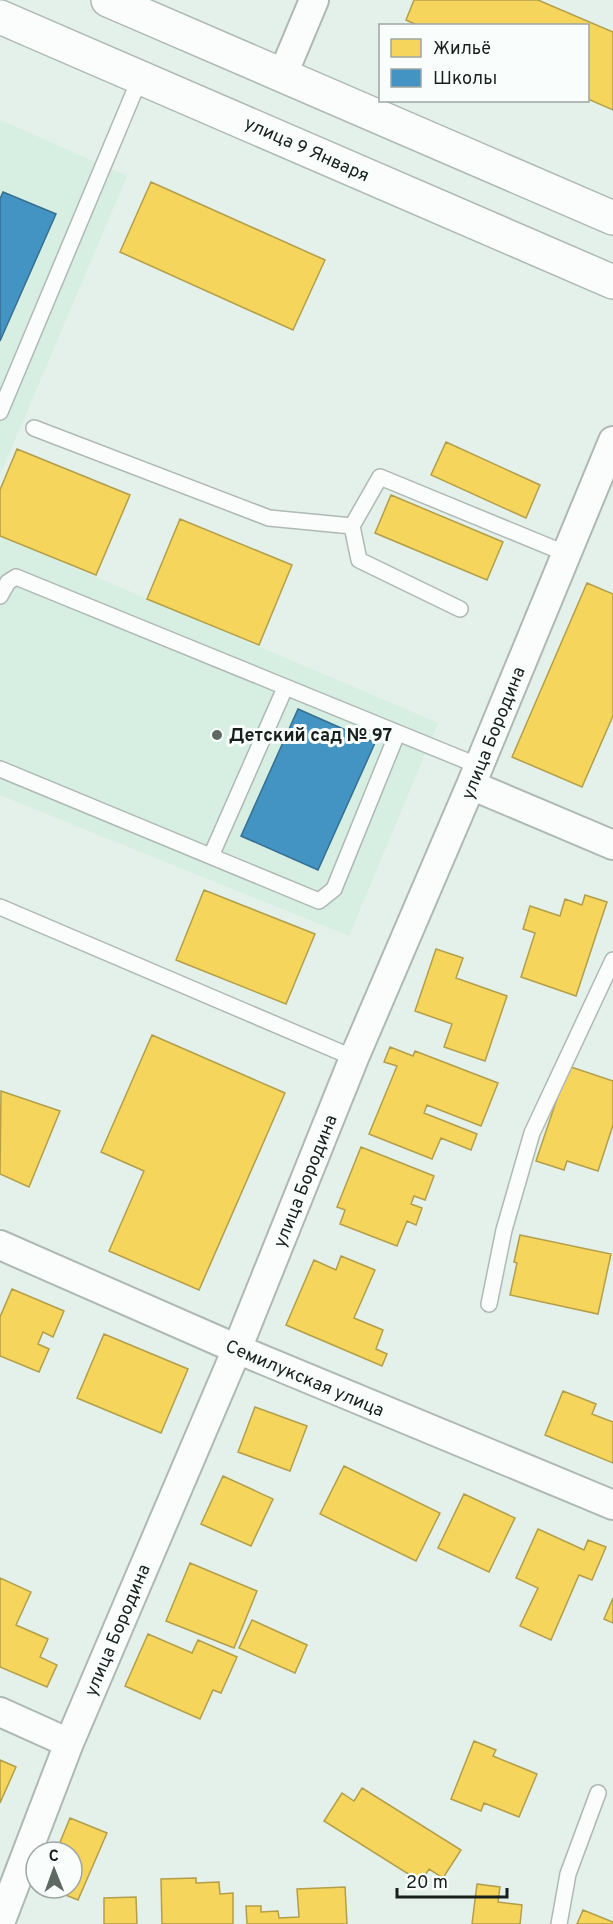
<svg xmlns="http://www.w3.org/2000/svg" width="613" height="1924" viewBox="0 0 613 1924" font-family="Overpass,sans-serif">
<rect width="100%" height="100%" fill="#e4f0ea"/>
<path fill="#d7eee2" d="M0 120 127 176 0 475Z
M0 536 438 723 349 936 0 795Z"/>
<path fill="#f6d55c" stroke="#b39f49" stroke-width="1.5" d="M414 0H538L613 32V110L588 99V26H419L406 20Z
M151 182 325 260 293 330 120 252Z
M446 442 540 485 526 518 431 475Z
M17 449 130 495 96 575 0 536V490Z
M391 495 503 542 487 580 375 533Z
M180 519 292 565 259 645 147 599Z
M587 583 613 594V716L582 787 512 757Z
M204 890 315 934 286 1004 176 960Z
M585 895 607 902 576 996 521 977 535 933 523 929 530 906 560 916 565 899 582 905Z
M436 949 463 958 456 978 507 996 485 1061 444 1047 452 1024 415 1011Z
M152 1035 285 1093 199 1290 109 1251 144 1171 101 1152Z
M390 1047 413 1056 415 1051 498 1083 481 1126 427 1105 424 1113 477 1134 471 1150 441 1138 432 1159 369 1134 397 1066 384 1062Z
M568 1066 613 1081V1125L598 1171 567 1161 564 1170 536 1161Z
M1 1091 60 1111 29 1187 0 1174Z
M361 1147 434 1176 425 1200 414 1196 411 1204 422 1208 416 1225 407 1221 397 1246 340 1224 345 1210 337 1207Z
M520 1235 611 1254 598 1314 510 1295 517 1263 514 1262Z
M341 1256 375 1270 354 1318 383 1330 376 1349 387 1354 382 1366 286 1325 314 1260 336 1270Z
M12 1289 64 1311 53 1337 43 1332 38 1344 49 1349 39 1372 0 1356V1317Z
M104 1334 188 1369 161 1433 77 1398Z
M563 1391 596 1404 592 1414 613 1422V1463L545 1435Z
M255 1407 307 1426 290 1471 238 1452Z
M344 1466 440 1513 416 1561 320 1514Z
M223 1476 273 1499 251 1546 201 1524Z
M464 1494 515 1518 489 1572 438 1548Z
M538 1529 584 1550 588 1540 606 1547 592 1580 579 1575 551 1640 520 1626 538 1588 516 1578Z
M190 1563 257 1591 234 1648 166 1621Z
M0 1578 31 1592 16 1625 48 1639 40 1657 57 1665 47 1687 0 1667Z
M613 1598V1623L604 1619Z
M252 1620 307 1645 295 1673 239 1648Z
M148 1634 192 1653 198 1640 237 1657 221 1693 213 1690 200 1719 125 1686Z
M474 1741 496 1750 493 1756 537 1774 519 1817 484 1803 481 1811 451 1799Z
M0 1760 16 1767 0 1803Z
M362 1788 461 1850 443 1878 429 1869 421 1882 324 1821 342 1793 354 1801Z
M70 1818 107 1833 78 1900 48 1888H72V1852H56Z
M196 1878V1883L219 1882 220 1894 233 1893V1924H162L161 1879Z
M477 1884 500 1887 498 1902 522 1905 520 1924H472Z
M345 1887 347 1924H247L246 1906H261V1912L278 1911 279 1918 299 1917 297 1889Z
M136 1897 137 1924H104V1898Z
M583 1910 613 1922V1924H577Z"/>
<path fill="#4393c3" stroke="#367091" stroke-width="1.5" d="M3 192 56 214 0 341V199Z
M298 709 375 743 318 870 241 836Z"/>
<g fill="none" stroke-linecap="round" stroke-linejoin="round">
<g stroke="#afb9b4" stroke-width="18">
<path id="lane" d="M0 412 140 78
M34 428 269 518 352 526
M0 596 8 582 16 577 479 766
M460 609 359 560 352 526 380 477 567 554
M0 769 319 901 334 889 397 734
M211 856 285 688
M0 907 354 1058
M489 1304 504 1230 532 1133 613 960
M559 1924 568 1874 598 1793"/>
</g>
<g stroke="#afb9b4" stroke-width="32">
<path id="street" d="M283 74 314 0
M471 785 613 845
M0 1245 237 1349 613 1505
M0 1712 69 1743
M0 1923 69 1743 237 1349 354 1058 471 785 613 441"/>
</g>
<g stroke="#afb9b4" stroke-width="36">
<path id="secondary" d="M108 0 613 218
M0 17 613 282"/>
</g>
<use href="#lane" stroke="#fbfdfc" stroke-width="15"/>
<use href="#street" stroke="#fbfdfc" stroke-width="28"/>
<use href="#secondary" stroke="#fbfdfc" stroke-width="33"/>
</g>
<circle fill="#5f6964" stroke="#f9fefc" stroke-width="2" cx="217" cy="735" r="6"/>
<g text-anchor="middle" stroke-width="6" stroke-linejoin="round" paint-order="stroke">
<g font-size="18" fill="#17201c" stroke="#f9fefc">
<text transform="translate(307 149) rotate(24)" y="6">улица 9 Января</text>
<text transform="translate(493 733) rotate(-68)" y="6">улица Бородина</text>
<text transform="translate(305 1181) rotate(-68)" y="6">улица Бородина</text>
<text transform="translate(305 1378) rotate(23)" y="6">Семилукская улица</text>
<text transform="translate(117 1630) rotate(-67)" y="6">улица Бородина</text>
</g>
<g font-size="18" font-weight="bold" fill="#17201c" stroke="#f9fefc" text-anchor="start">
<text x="229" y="741">Детский сад № 97</text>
</g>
</g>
<rect x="379" y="24" width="210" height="78" fill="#f9fefc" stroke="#9fa5a2" stroke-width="1.5"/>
<rect x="391" y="39" width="30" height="18" fill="#f6d55c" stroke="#9fa5a2" stroke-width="1.5"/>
<text x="433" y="54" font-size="18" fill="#17201c">Жильё</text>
<rect x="391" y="69" width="30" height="18" fill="#4393c3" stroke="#9fa5a2" stroke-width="1.5"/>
<text x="433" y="84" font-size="18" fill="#17201c">Школы</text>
<g transform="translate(54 1870) rotate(359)"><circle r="28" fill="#f9fefc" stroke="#9fa5a2" stroke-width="1.5"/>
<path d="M0-4.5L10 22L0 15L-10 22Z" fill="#5f6964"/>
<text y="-9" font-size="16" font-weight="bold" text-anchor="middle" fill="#17201c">С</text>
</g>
<path d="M397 1888v9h110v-9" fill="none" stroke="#17201c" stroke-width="3"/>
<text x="406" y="1888" font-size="18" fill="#17201c" stroke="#f9fefc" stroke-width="4.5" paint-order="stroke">20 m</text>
</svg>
